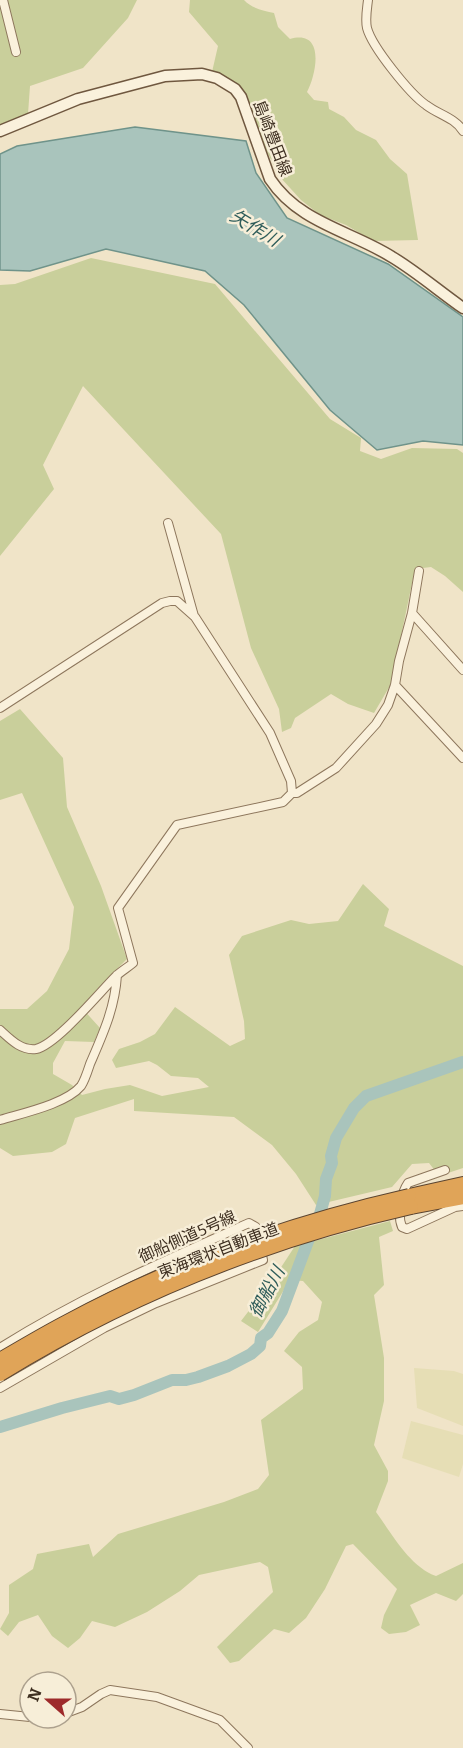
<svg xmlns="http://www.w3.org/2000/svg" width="463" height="1748" viewBox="0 0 463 1748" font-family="Bitter,'Noto Sans JP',serif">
<rect width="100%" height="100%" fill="#f0e4c8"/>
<path fill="#e6deb5" d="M414 1368 454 1371 463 1374V1426L417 1408Z
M411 1421 463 1435V1464L459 1477 402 1458Z"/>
<path fill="#c9cf9b" d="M0 0H137L128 18 83 68 30 86 28 114 0 125Z
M190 0H244C251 8 264 11 274 13L278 27 290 39C325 29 317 73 307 92L314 100 328 102 329 109 344 117 356 130 376 140 390 159 407 174 418 240 373 241 346 225 320 215 301 200 280 177 266 150 244 96 233 81 212 72 218 46 189 12Z
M91 258 215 284 330 419 361 438 360 451 381 459 412 448 457 449 463 453V592L445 576 431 567 415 569 391 684 374 713 348 704 331 694 295 718 291 728 282 732 279 709 251 648 221 534 83 386 43 465 54 489 0 556V285L15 284Z
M20 709 63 758 67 807 101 886 127 959 100 986 81 1007 100 1028 94 1042 65 1041 53 1063V1074L72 1085 82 1095 105 1089 130 1085 162 1096 209 1087 198 1078 171 1076 157 1065 149 1061 116 1068 112 1060 119 1049 140 1042 155 1034 175 1007 230 1046 245 1039 244 1021 229 955 242 936 291 920 309 924 338 921 363 884 389 909 384 926 463 966V1168L439 1176 429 1163 412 1164 392 1187 316 1205 296 1174 272 1145 234 1117 134 1111V1099L75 1118 66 1144 52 1152 13 1156 0 1148V1009H27L47 991 69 949 74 907 22 793 0 800V721Z
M390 1221 393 1231 379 1237 384 1285 374 1295 384 1358V1401L374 1445 388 1471V1481L376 1512C392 1534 410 1567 436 1576L463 1563V1594L456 1601 436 1593 410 1605 420 1625 406 1632 389 1634 381 1628 384 1615 397 1589 353 1544 346 1546 325 1589 306 1618 289 1633 274 1629 239 1661 230 1663 217 1647 273 1592 268 1567 260 1562 199 1575 180 1591 147 1612 115 1627 92 1621 80 1638 68 1648 52 1636 38 1615 19 1622 8 1636 0 1629 9 1613V1585L33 1569 37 1554 89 1544 93 1557 118 1534 224 1502 258 1489 269 1475 261 1420 303 1389 302 1367 284 1351 299 1332 318 1320 322 1302 303 1281 290 1280 258 1332 241 1321 274 1278 295 1246Z"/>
<path fill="#a9c4bc" stroke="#6f938a" stroke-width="1.5" d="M135 127 246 141 256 173 287 218 388 264 463 317V445L423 441 377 450 330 410 244 305 205 271 106 249 30 271 0 270V154L17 146Z"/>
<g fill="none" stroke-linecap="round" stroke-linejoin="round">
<path stroke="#a9c4bc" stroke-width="12" d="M0 1427 62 1408 110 1396 119 1399 134 1395 172 1380H186L198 1377 228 1366 251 1354 260 1346 261 1338 268 1333 282 1311 310 1236 316 1228 325 1196 326 1179 332 1163 331 1156 336 1138 354 1108 366 1096 463 1062"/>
<g stroke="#8d765c" stroke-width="10">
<path id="street" d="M3 0 16 52
M368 0C367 9 365 19 367 28 372 47 410 94 426 105 439 115 454 117 463 131
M168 523 194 616
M412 613 463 670
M395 685 463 758
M0 708 162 603 170 601H177L195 617 270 733 291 781 292 793 283 802 177 825 118 908 133 963C127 968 120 972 115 977 99 993 56 1045 36 1049 21 1051 10 1039 0 1030
M292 793H297L336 768 376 724 388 705 395 685 399 661 412 613 419 571
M0 1120C23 1113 66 1104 81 1086 85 1080 88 1070 90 1064 103 1034 115 1008 117 975
M445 1170 408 1183C401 1193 397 1215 402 1227L407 1229 455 1207 463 1206
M0 1348C79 1298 164 1261 249 1223L256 1227 263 1260 156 1303 104 1328 0 1388
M66 1713 82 1707 101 1694 110 1690 157 1697 220 1720 248 1748
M0 1714 30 1717
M40 1718H42"/>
</g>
<g stroke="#6f573f" stroke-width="13">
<path id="secondary" d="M0 131 78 99 165 76 202 74 217 78 235 89 241 97 270 179C299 223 351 231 392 257 417 272 440 292 463 308"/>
</g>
<g stroke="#5b4430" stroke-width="16">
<path id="highway" d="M409 1196 463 1184
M411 1207 463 1197"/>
</g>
<use href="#street" stroke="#faf1dc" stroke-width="8"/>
<use href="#secondary" stroke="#faf1dc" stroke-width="10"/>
<use href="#highway" stroke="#e0a458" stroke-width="14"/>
<g stroke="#5b4430" stroke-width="16" stroke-linecap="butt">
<path id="highway-bridge" d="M0 1360C22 1347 44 1334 67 1322 175 1264 290 1223 409 1196
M0 1374C127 1296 266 1240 411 1207"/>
</g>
<use href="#highway-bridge" stroke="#e0a458" stroke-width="14"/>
</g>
<g text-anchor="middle" stroke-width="5" stroke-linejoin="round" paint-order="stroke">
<g font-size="16" fill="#3d2e20" stroke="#f7eed8">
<text transform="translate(273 138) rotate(69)" y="6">島崎豊田線</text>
<text transform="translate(187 1236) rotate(-24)" y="6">御船側道5号線</text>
<text transform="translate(218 1250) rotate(-21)" y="6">東海環状自動車道</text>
</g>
<g font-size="18" font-style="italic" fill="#2f5d5a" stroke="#f7eed8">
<text transform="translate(255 228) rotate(31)" y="6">矢作川</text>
<text transform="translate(267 1292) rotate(-62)" y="6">御船川</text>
</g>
</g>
<g transform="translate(48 1700) rotate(291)"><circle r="28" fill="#f7eed8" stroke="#ada18e" stroke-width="1.5"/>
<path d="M0-4.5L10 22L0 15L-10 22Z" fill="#9e2a2b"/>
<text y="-9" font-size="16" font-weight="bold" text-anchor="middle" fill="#3d2e20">N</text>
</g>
</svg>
